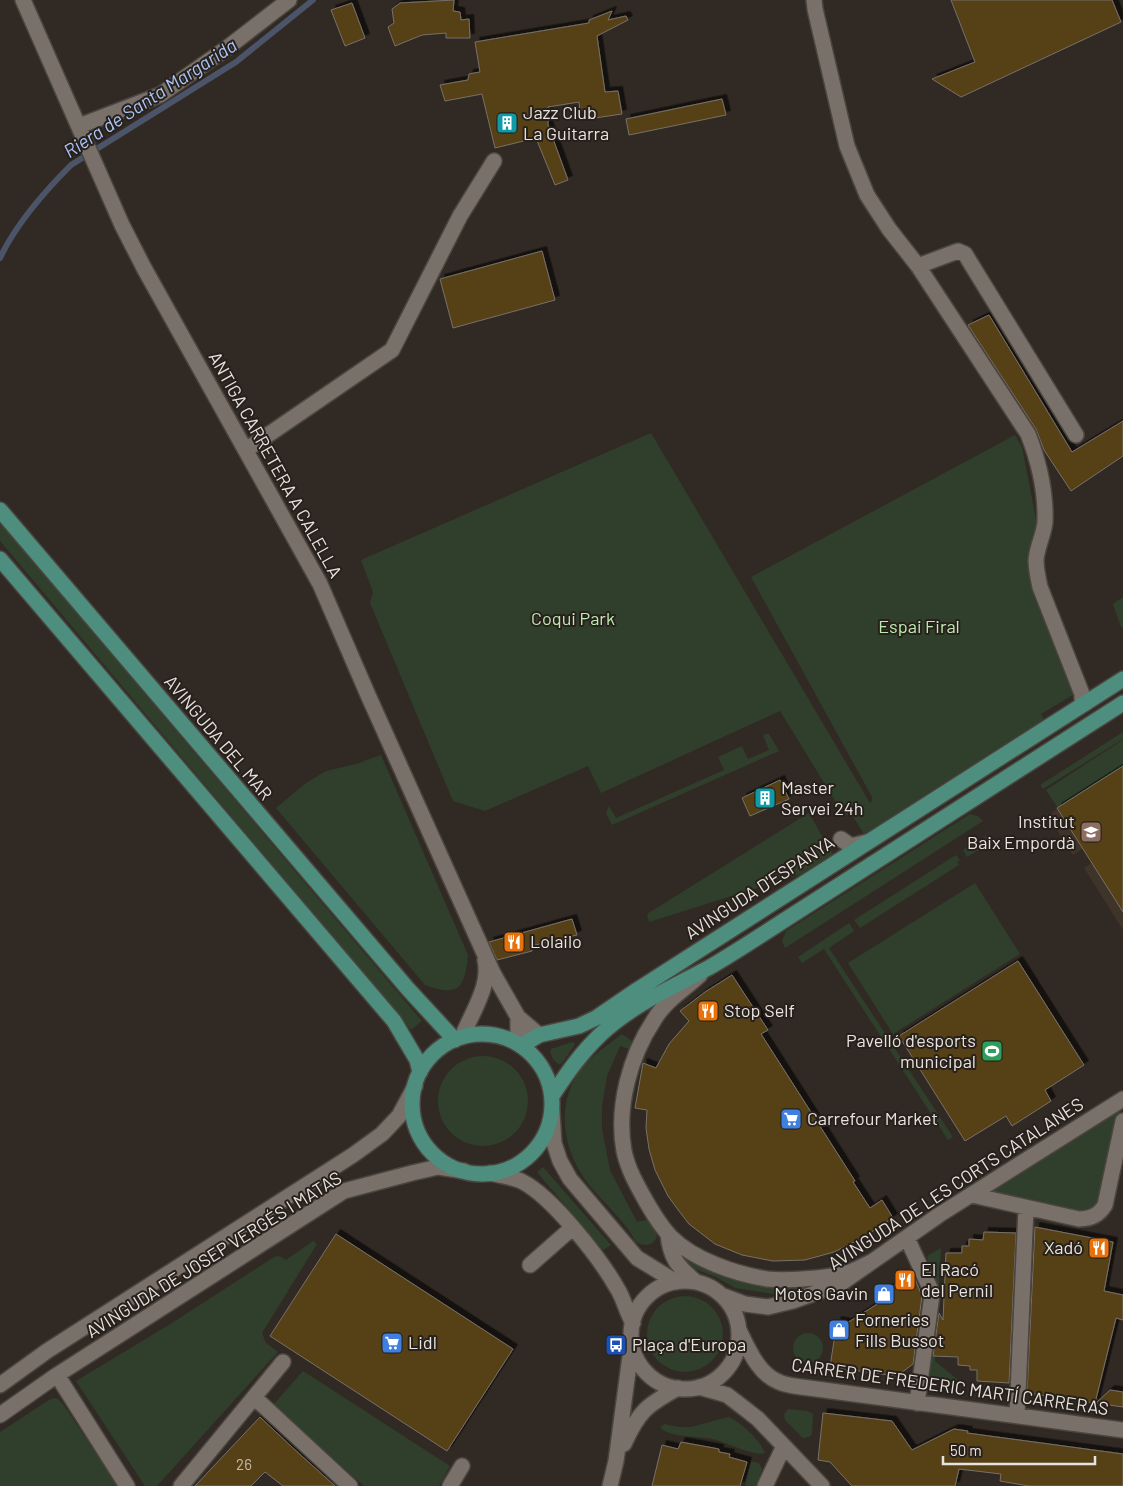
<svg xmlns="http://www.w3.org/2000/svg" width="1123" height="1486" viewBox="0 0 1123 1486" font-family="Barlow,sans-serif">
<defs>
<filter id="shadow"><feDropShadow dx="4.5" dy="-4.5" stdDeviation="0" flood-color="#0009"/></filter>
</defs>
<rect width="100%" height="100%" fill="#312a24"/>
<path fill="#3f342a" d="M1123 740V930L1084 868 1093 862 1083 848 1073 855 1048 816 1058 808 1046 790Z"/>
<path fill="#2f3f2b" d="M651 433 870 803 872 801V797L751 577 1015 435 1022 447 1036 519V531L1032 551 1078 692 1041 714 1044 719 864 834 852 815H846L842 812 780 711 601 793 588 766 485 811 453 801 370 603 373 592 361 560Z
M0 523 422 1021 411 1030 0 541Z
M1123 597V628L1121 627 1113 604Z
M1123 732V739L1043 789 1040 785Z
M767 734H769L779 751 612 825 606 813 609 806 616 818 724 770 718 757 742 746 748 759 769 750 763 735Z
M1123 740V766L1058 808 1046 790Z
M381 755 468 955C465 989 458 997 425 985L276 808 306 783 326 771 356 764Z
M809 813C817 827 824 840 833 854L801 874 649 922 647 914Z
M970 814 978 816 983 821 785 948 782 941 786 931Z
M986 836 990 843 967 857 963 850Z
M956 855 960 860 957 862 959 865 860 928 854 920Z
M975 883 1020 954 893 1034 848 963Z
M849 923 854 931 829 948 953 1137 948 1140 824 949 802 963 798 957Z
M622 1034 632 1041 629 1049 620 1046 607 1076 602 1107V1129L610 1170 637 1222 646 1220 653 1224 657 1237C652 1246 646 1247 636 1242 625 1221 605 1204 590 1186 563 1153 554 1105 581 1069 592 1055 608 1045 622 1034Z
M572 1042 575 1043 574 1046 562 1063 559 1064C554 1062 549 1054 551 1049Z
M438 1101a45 45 0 1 1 90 0a45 45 0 1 1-90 0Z
M1121 1109 1101 1199 1099 1204 1084 1214 987 1194Z
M543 1167 611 1245 603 1250 537 1172Z
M313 1241 317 1244 262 1333 266 1343 278 1352 157 1486H145L76 1381 172 1323 274 1257 279 1256 286 1260Z
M941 1248 935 1361 957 1379 958 1384 927 1380 935 1291 927 1256Z
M684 1253C724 1279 751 1288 800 1287L795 1293 786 1296 735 1288 716 1277 692 1268 685 1260Z
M647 1334a38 38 0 1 1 76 0a38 38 0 1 1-76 0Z
M793 1348a15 15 0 1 1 30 0a15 15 0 1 1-30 0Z
M303 1371 450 1466 439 1486H364L273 1405Z
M54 1398 58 1399 63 1404 118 1486H0V1432L49 1400Z
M788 1409 807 1411 813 1414 812 1434 809 1437 803 1438 785 1420 784 1414Z
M728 1417C740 1421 761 1441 765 1453 755 1457 725 1442 713 1439 699 1436 667 1438 660 1427L664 1424 679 1427H691Z
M751 1461 759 1463 762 1469 756 1486H745Z"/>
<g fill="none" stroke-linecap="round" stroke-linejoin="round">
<path stroke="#4b5469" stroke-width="6" d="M0 258C15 226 46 190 71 165L236 62 313 0"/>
</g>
<path fill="#573f17" stroke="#777169" filter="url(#shadow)" d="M454 0 453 11 460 12 461 20 469 19 470 38H446V33L422 35 395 46 388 27 394 23 392 9 400 3Z
M951 0H1112L1121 22 961 97 932 79 975 62Z
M352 3 365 38 345 46 331 10Z
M612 11 608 20 626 16 628 20 597 36 605 92 618 91 622 114 588 119 587 110 580 111 579 102 548 107V125L568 180 555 185 536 138 495 148 482 94 445 101 440 85 468 80 469 74 480 72 475 42 589 23V20Z
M722 99 726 115 629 135 626 119Z
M542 251 555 300 453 328 440 279Z
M989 315 1072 452 1123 421V456L1071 491 1044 450 1036 429 968 325Z
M1123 766V912L1057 808Z
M780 780 789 799 750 816 742 798Z
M572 919 577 935 531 946 532 951 497 960 489 942Z
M1018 961 1084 1065 1045 1090 1051 1101 1012 1126 1006 1116 965 1141 899 1036Z
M732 975 768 1030 761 1034 855 1181 853 1182 870 1208 882 1200 893 1218 862 1238 834 1252 805 1260 773 1261 742 1255 715 1244 689 1224 679 1211 668 1196 655 1170 649 1149 646 1128 647 1110 635 1108 643 1063 656 1068 669 1044 689 1021 680 1011 705 992Z
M1035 1227 1113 1242 1104 1291 1123 1295V1320L1116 1318 1095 1403 1027 1393Z
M984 1232 1016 1233 1009 1383 977 1381V1370H970V1366L958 1365V1357L933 1356 939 1313 943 1320 946 1253H962V1246H969V1239L983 1240Z
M336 1234 513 1349 447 1451 270 1336Z
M913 1274 922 1296 913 1364 897 1376 830 1367 837 1321 847 1323 879 1303 875 1297Z
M1110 1390 1123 1392V1407L1096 1403Z
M823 1413 892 1421 912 1450 954 1429 968 1431 967 1433 1123 1454V1486H1029L1000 1481 1001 1474 959 1469 955 1486H852L830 1462 818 1460Z
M260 1417 293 1448 335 1486H283L265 1472 251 1486H195Z
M681 1442 719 1449V1452L730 1454 729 1457 747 1462 740 1486H652L662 1445 678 1449Z"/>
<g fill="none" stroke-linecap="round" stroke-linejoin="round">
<g stroke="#4b453f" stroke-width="18">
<path id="minor" d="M23 0 122 225 144 268 320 584 368 695 493 973 518 1017 539 1035
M814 0 815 9 847 146 867 195 889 229 918 266 1028 434C1039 462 1046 491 1045 522 1044 534 1037 547 1036 560 1036 569 1038 578 1040 587L1082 694V699L1086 703
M79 126 160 95 227 48 289 0
M918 266 958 251 965 254 1076 435
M246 450 392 350 460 216 494 161
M841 839 851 846 867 842
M700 975C684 990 665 1001 654 1020 630 1056 616 1107 624 1151 628 1170 638 1187 647 1203 654 1215 661 1227 671 1237 694 1260 736 1274 767 1279 785 1281 826 1278 843 1274 853 1272 862 1266 871 1262
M518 1017V1044
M462 1037C471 1014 491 986 485 960
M552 1112 554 1143 560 1161 570 1179 637 1258 676 1282
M490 1173C500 1176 514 1177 523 1182 553 1198 600 1258 617 1288 624 1299 626 1311 633 1323
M972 1195 1079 1219C1091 1219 1099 1215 1105 1205L1123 1121
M668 1234C670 1257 677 1266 695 1281
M907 1238 930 1288 932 1295 917 1403
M530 1265 572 1228
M631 1335a54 54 0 1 1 108 0a54 54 0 1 1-108 0Z
M721 1295 745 1304 768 1307 793 1301 840 1284 939 1215 1123 1099
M739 1330C748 1348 758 1374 779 1382 783 1384 789 1385 794 1386L1123 1430
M57 1375 127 1486
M0 1385 47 1351 353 1155 382 1134 399 1116 415 1086
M699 1387 727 1395 744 1408 758 1419 822 1486
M255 1398 350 1486
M0 1415 57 1375 344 1191 412 1173 438 1167 464 1171
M1017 1416 1026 1208
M624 1444C639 1411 647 1405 678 1388
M181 1486 283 1362
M450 1486 462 1466
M610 1486 616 1461 631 1349
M765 1486 784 1446"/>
</g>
<g stroke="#4b453f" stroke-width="18">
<path id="major" d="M0 510 408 989 455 1040
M0 559 394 1021 417 1060 420 1072
M412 1104a70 70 0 1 1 140 0a70 70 0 1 1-140 0Z
M521 1046 539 1035 579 1026 596 1018 637 990 1123 679
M552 1096C567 1073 581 1053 601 1034 632 1005 673 987 710 967 734 953 757 938 780 923 895 850 1008 776 1123 703"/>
</g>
<use href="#minor" stroke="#787069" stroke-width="15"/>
<use href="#major" stroke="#4d8e7e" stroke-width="15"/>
</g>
<defs>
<g id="building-square" transform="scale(1.125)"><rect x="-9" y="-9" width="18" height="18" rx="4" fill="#0f9aa8" stroke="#27201b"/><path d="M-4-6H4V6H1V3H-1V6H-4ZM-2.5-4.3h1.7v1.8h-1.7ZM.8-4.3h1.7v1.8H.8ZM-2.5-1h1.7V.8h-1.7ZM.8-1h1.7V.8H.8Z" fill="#fff"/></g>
<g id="school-square" transform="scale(1.125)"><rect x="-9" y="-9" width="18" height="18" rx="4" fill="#8d6e63" stroke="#27201b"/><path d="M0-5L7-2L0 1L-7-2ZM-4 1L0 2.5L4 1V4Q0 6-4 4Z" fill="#fff"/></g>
<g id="restaurant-square" transform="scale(1.125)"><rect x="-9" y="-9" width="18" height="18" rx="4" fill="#e8710a" stroke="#27201b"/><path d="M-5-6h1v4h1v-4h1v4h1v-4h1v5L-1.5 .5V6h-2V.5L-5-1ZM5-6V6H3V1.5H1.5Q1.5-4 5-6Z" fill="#fff"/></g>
<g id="stadium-square" transform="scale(1.125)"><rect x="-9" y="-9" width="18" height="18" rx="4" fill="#2e9e5b" stroke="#27201b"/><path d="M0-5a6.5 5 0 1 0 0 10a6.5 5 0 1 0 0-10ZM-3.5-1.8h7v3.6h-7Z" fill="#fff"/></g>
<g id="supermarket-square" transform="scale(1.125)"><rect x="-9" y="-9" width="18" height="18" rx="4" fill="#3f7fe0" stroke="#27201b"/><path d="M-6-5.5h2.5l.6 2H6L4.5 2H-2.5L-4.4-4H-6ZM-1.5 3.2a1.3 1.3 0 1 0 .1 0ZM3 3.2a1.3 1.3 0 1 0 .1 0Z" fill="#fff"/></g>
<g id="shop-square" transform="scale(1.125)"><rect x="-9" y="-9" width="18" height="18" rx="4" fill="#3f7fe0" stroke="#27201b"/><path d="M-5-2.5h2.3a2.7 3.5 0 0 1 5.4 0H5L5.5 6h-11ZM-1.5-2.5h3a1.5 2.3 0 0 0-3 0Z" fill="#fff"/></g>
<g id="bus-square" transform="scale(1.125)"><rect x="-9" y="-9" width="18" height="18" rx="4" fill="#1a4fb4" stroke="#27201b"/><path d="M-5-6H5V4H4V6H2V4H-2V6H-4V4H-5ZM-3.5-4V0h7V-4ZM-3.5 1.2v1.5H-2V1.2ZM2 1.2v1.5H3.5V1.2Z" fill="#fff"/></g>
</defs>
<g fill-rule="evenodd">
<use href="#building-square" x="507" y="123"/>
<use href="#building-square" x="765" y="798"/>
<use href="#school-square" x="1091" y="832"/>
<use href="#restaurant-square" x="514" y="942"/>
<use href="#restaurant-square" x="708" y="1011"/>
<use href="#stadium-square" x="992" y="1051"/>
<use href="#supermarket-square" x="791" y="1119"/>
<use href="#restaurant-square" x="1099" y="1248"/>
<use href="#restaurant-square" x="905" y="1280"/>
<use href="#shop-square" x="884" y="1294"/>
<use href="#shop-square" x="839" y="1330"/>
<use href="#supermarket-square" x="392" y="1343"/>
<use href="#bus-square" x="616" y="1345"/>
</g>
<g text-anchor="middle" stroke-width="4" stroke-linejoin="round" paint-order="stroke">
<g font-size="15" fill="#c4baad">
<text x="244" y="1470">26</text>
</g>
<g font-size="18" fill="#e8e3df" stroke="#27201b" text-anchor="start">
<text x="523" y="119">Jazz Club<tspan x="523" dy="21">La Guitarra</tspan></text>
<text x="781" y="794">Master<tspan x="781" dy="21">Servei 24h</tspan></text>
<text x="1075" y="828" text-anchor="end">Institut<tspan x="1075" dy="21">Baix Empordà</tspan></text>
<text x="530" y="948">Lolailo</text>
<text x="724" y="1017">Stop Self</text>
<text x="976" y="1047" text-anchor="end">Pavelló d'esports<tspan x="976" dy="21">municipal</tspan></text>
<text x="807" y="1125">Carrefour Market</text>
<text x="1083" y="1254" text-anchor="end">Xadó</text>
<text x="921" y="1276">El Racó<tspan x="921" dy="21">del Pernil</tspan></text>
<text x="868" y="1300" text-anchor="end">Motos Gavin</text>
<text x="855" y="1326">Forneries<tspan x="855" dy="21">Fills Bussot</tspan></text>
<text x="408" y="1349">Lidl</text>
<text x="632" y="1351">Plaça d'Europa</text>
</g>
<g font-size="18" fill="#e8e3df" stroke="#27201b">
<text transform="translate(275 465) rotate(61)" y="6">ANTIGA CARRETERA A CALELLA</text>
<text transform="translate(218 738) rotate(50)" y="6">AVINGUDA DEL MAR</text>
<text transform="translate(760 888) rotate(-33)" y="6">AVINGUDA D'ESPANYA</text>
<text transform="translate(956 1184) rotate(-33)" y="6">AVINGUDA DE LES CORTS CATALANES</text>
<text transform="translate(214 1255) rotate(-32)" y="6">AVINGUDA DE JOSEP VERGÉS I MATAS</text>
<text transform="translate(950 1387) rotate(8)" y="6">CARRER DE FREDERIC MARTÍ CARRERAS</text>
</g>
<g font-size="18" fill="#bbebb0" stroke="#27201b">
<text x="573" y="625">Coqui Park</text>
<text x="919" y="633">Espai Firal</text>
</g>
<g font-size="19" font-style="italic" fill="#aac4f6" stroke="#27201b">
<text transform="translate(150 98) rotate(-33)" y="7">Riera de Santa Margarida</text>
</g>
</g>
<path d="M943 1456v8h152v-8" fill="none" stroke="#e8e3df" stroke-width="2.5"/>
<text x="950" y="1456" font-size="15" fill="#e8e3df" stroke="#27201b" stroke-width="4" paint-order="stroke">50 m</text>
</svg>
